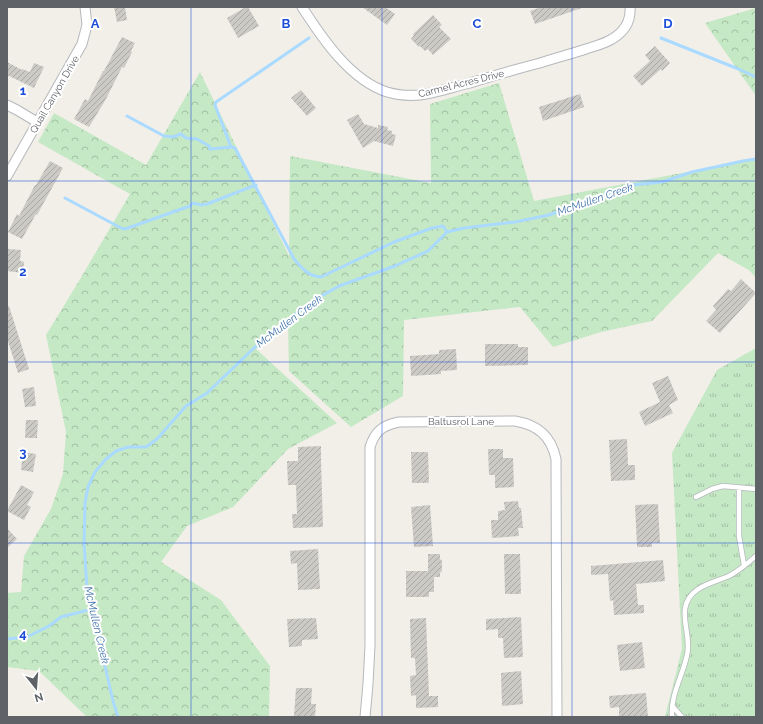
<svg xmlns="http://www.w3.org/2000/svg" width="763" height="724" viewBox="0 0 763 724" font-family="Raleway,sans-serif">
<defs>
<pattern id="grass-tufts" width="24" height="20" patternUnits="userSpaceOnUse"><rect width="24" height="20" fill="#c5e8c5"/><path d="M3 7l-1-3M5 7V3M7 7l1-3M15 17l-1-3M17 17v-4M19 17l1-3" fill="none" stroke="#a3c0a4"/></pattern>
<pattern id="forest-crowns" width="20" height="18" patternUnits="userSpaceOnUse"><rect width="20" height="18" fill="#c5e8c5"/><path d="M2 6a3 3 0 1 1 6 0M12 15a3 3 0 1 1 6 0" fill="none" stroke="#a3c0a4"/></pattern>
<pattern id="building-hatch" width="6" height="6" patternUnits="userSpaceOnUse"><rect width="6" height="6" fill="#cccac5"/><path d="M-1 1l2-2M0 6l6-6M5 7l2-2" fill="none" stroke="#a9a8a4"/></pattern>
</defs>
<rect width="100%" height="100%" fill="#f1efe8"/>
<path fill="url(#grass-tufts)" d="M756 348V717H665L682 649 672 453 717 370Z"/>
<path fill="url(#forest-crowns)" d="M756 8V96L705 23Z
M200 72 289 256 290 156 431 183 430 104 499 83 534 201 756 159V278L749 270 718 253 652 321 601 332 553 347 520 307 404 320 403 396 351 427 289 371 288 322 256 349 337 423 288 449 233 507 187 526 161 562 221 600 270 666 269 717H87L39 671 7 667V593L21 592 24 556 51 509 63 474 66 432 46 335 79 281 130 194 38 142 54 113 146 165Z"/>
<g fill="none" stroke-linecap="round" stroke-linejoin="round">
<path stroke="#aadaff" stroke-width="3" d="M661 38 736 68 756 77
M127 116 164 136 173 137 181 134 186 138 197 139 209 146 210 149 231 147 235 148 294 259C303 269 308 276 321 277L394 242 432 228 443 226 447 232
M231 147 215 105 216 102 309 38
M65 198 121 228 125 229 190 206 193 203 201 205 207 204 256 185
M7 639 27 637 49 626 61 617 92 609
M118 717 113 701 87 588 84 544 85 503 88 487 95 472 106 459 116 451 128 447H146L157 439 186 406 207 393 254 348 293 316 318 298 339 286 395 266 428 251 447 232 464 228 515 222 549 215 632 185 662 182 692 172 743 161 756 159"/>
</g>
<path fill="url(#building-hatch)" d="M114 7H125L127 20 117 22Z
M246 7H248L259 26 238 38 227 18Z
M362 7H385L395 14 387 25Z
M542 7H581L582 8 535 24 530 11Z
M433 15 442 25 439 27 451 39 433 55 428 49 425 51 420 46 419 47 411 39 414 35 413 34Z
M122 37 135 43 131 51 132 52 124 68 122 67 106 99 89 127 74 119 85 99 88 101 103 71H104Z
M655 46 670 63 662 71 661 69 642 86 633 76 650 61 645 55Z
M7 62 22 70V69L30 72 34 63 44 67 34 88 7 75Z
M301 90 316 108 307 116 291 98Z
M580 94 584 107 543 121 539 107Z
M358 114 364 124 378 128V125L388 127 387 130 392 131V134L396 135 393 146 374 141 363 148 347 120Z
M50 161 63 168 37 215 36 214 22 239 8 232 17 214 19 216 35 185H36Z
M7 249 21 250 20 261 24 262 23 273 7 271Z
M741 279 756 293 720 333 706 321 716 310 713 306 728 289 731 291Z
M7 306H9L29 369 18 373 7 338Z
M485 344H518V347H528V365L485 366Z
M456 349 457 370 441 371V374L411 376 410 356 439 354V350Z
M668 376 678 400 669 405 673 413 645 426 639 412 660 402 652 383Z
M34 387 36 406 25 407 22 389Z
M26 420H38L37 438H25Z
M627 439 628 465H635V480L611 481 609 440Z
M321 446V460L323 527 293 528 292 514H297L296 485H288L287 461H298V447Z
M488 449H503V458H513L514 487 495 488V475H489Z
M23 452 36 454 33 472 21 470Z
M411 452H428L429 483H412Z
M21 485 34 492 27 505 31 507 24 520 7 511Z
M518 501 519 508H521L523 528H518L519 536 492 538 491 520H498V511L505 510 504 502Z
M658 504 660 543H652V547H637L635 505Z
M430 505 433 546 414 547 411 507Z
M7 528 17 539 7 548Z
M318 549 320 589 298 590 297 563 291 564 290 551Z
M428 554H440V559L442 561V571L440 573V577H434V592H429V597H406V571H428Z
M504 554H520L521 594H505Z
M663 560 665 581 636 584 638 605H644V613L614 615 613 600 610 601 608 574 591 575V566Z
M521 617 523 657 504 658 503 638H498V629L486 630V619Z
M316 618 318 639 302 640V646L289 647 287 619Z
M426 618 429 696H438V707L416 708V695L411 696 410 676 416 675 415 658H411L410 619Z
M642 642 645 668 620 671 617 645Z
M521 671 523 704 502 706 501 673Z
M296 688H312L311 704H316L315 717 294 716Z
M646 693 648 717H619V707L610 708 609 696Z"/>
<g fill="none" stroke-linecap="round" stroke-linejoin="round">
<g stroke="#b5b8bc" stroke-width="6">
<path id="service" d="M739 488V536L744 565
M696 497 712 489 723 486 756 489
M673 707 682 717
M672 717C670 696 683 675 687 655 691 640 683 624 685 609 688 587 712 583 729 576 739 571 748 563 756 556"/>
</g>
<g stroke="#b5b8bc" stroke-width="11">
<path id="minor" d="M302 7C322 38 350 80 387 92 397 95 408 96 420 95 436 93 453 87 470 83 493 76 516 69 540 63 555 58 571 54 586 49 595 46 604 44 612 39 624 32 631 21 630 7
M7 105 17 110 37 122
M7 176 82 44 87 25 85 7
M365 717 368 684 370 645V447C375 431 383 425 399 422L515 421C538 425 551 436 556 459L557 717"/>
</g>
<use href="#service" stroke="#fff" stroke-width="4.5"/>
<use href="#minor" stroke="#fff" stroke-width="9"/>
</g>
<path fill="none" stroke="#1d4ed8" stroke-width="1" stroke-opacity="0.55" d="M191 7V717M382 7V717M572 7V717M7 181H756M7 362H756M7 543H756"/>
<g text-anchor="middle" stroke-width="4" stroke-linejoin="round" paint-order="stroke">
<g font-size="10" fill="#5f6368" stroke="#fff">
<text transform="translate(461 83) rotate(-14)" y="4">Carmel Acres Drive</text>
<text transform="translate(54 94) rotate(-60)" y="4">Quail Canyon Drive</text>
<text x="461" y="425">Baltusrol Lane</text>
</g>
<g font-size="11" font-style="italic" fill="#4174aa" stroke="#fff">
<text transform="translate(595 199) rotate(-19)" y="4">McMullen Creek</text>
<text transform="translate(289 321) rotate(-37)" y="4">McMullen Creek</text>
<text transform="translate(97 625) rotate(77)" y="4">McMullen Creek</text>
</g>
</g>
<g font-size="13" text-anchor="middle" font-weight="bold" fill="#1d4ed8" stroke="#fff" stroke-width="4" stroke-linejoin="round" paint-order="stroke">
<text x="95" y="28">A</text>
<text x="286" y="28">B</text>
<text x="477" y="28">C</text>
<text x="668" y="28">D</text>
<text x="23" y="95">1</text>
<text x="23" y="276">2</text>
<text x="23" y="457">3</text>
<text x="23" y="638">4</text>
</g>
<rect width="763" height="724" fill="none" stroke="#5f6368" stroke-width="16"/>
<g transform="translate(36 688) rotate(163)" stroke="#ffffff" stroke-width="3" paint-order="stroke">
<path d="M0-3L7 15L0 10L-7 15Z" fill="#5f6368"/>
<text y="-6" font-size="11" font-weight="bold" text-anchor="middle" fill="#5f6368">N</text>
</g>
</svg>
